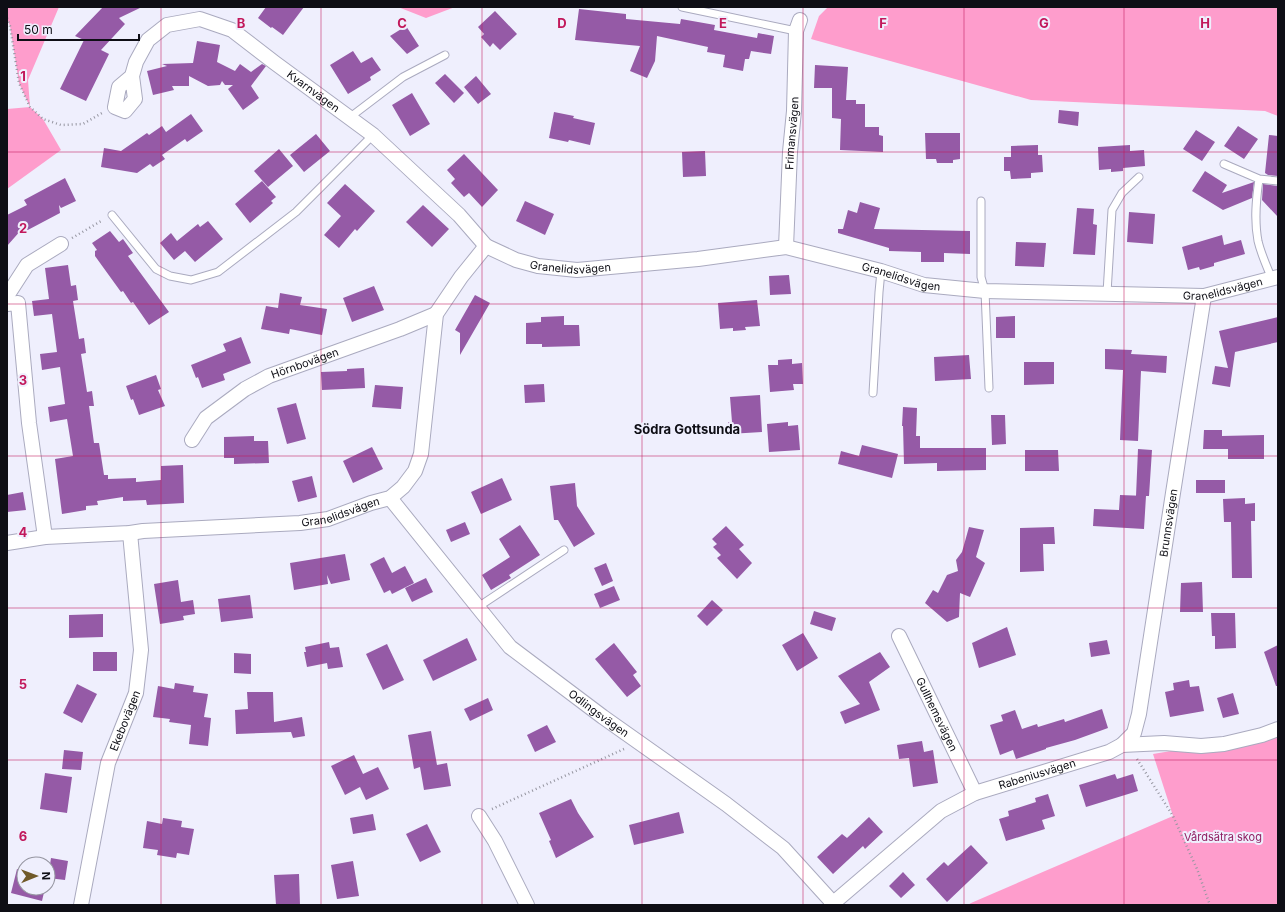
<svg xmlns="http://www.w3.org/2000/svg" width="1285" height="912" viewBox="0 0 1285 912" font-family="Inter,sans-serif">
<rect width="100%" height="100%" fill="#efeffd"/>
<path fill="#fe9dcc" d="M7 7H59L28 80 30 107 43 119 61 150 7 189V109L30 107 19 83 10 26 7 18Z
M398 7H455L426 18Z
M828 7H1278V116L1265 111 1031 100 811 39 819 16Z
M1278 729V905H968L971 903 1173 816 1153 754 1201 746Z"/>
<path fill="#955aa6" d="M103 7H142L119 18 125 24 101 50 109 54 86 101 60 89 84 40 75 36Z
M266 7H304L283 35 272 27 271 28 258 18Z
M579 9 626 14V19L680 24 681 19 715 25 714 30 757 38 758 33 774 36 771 54 751 51 749 59H745L743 71 723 67 725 55 707 52 708 47 657 36 655 61 647 78 630 71 640 46 575 40Z
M495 11 517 34 500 50 493 43 490 47 481 37 484 34 478 27Z
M406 26 419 46 407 54 390 36Z
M197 41 220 45 217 62 235 71 240 64 251 72 262 64 266 66 251 86 259 98 243 110 228 89 233 85H225L222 81 220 85 208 86 189 76V86H172L174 90 153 95 147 71 167 66 162 64 193 63Z
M353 51 361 63 372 57 381 70 370 77 371 80 348 94 330 65Z
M815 65 848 67 846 100H856V104H865V127H879V135L883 136V152L840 150 841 119 832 118V88H814Z
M445 74 464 93 454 103 435 83Z
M476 76 491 94 478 104 464 87Z
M412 93 430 124 410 136 392 105Z
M1059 110 1079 112 1078 126 1058 123Z
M554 112 574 116 573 118 595 123 590 145 569 140 568 142 549 138Z
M191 114 203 131 187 142 185 139 162 155 165 159 153 167 150 164 137 173 101 167 104 148 121 151 147 133 149 135 162 126 166 132Z
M1238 126 1258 139 1244 159 1224 146Z
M1196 130 1215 142 1202 161 1183 149Z
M925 133H960V159L953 160V163H937L936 159H926Z
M316 134 330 151 304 172 290 155Z
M1269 135 1278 136V176L1268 175 1265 173Z
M1038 145V155H1042L1043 172 1031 173V178L1011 179 1010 171H1004V157H1011V146Z
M1130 145V151L1144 150 1145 166 1123 168V171L1111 172V169L1099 170 1098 147Z
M279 149 293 166 268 187 254 171Z
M705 151 706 176 683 177 682 152Z
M464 154 498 190 482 207 469 193 464 197 451 183 455 179 447 170Z
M1205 171 1227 185 1222 193 1254 182 1252 198 1223 210 1192 191Z
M65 178 76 201 61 208 59 205 60 213 24 232 22 229 7 246V215L27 205 24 200Z
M262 181 276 197 271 201 273 203 250 223 235 204Z
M345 184 375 211 357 231 355 229 339 248 324 235 341 216 327 203Z
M1263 184 1278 186V217L1262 200Z
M525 201 554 214 545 235 516 221Z
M860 202 880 208 874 229 970 231V254L944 253V262H921V252L889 251V248L838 233V229H843L848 210 857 213Z
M423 205 449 229 432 247 406 222Z
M1077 208 1094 209 1093 224 1097 225 1095 255 1073 254Z
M1129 212 1155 214 1153 244 1127 242Z
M208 221 223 239 195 262 185 251 174 260 160 243 171 233 177 241 198 224 200 227Z
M110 231 119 242 123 239 133 253 128 256 169 312 149 325 133 302 131 303 123 291 121 292 95 256V251L97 250 92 243Z
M1222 235 1224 245 1241 240 1245 254 1214 263V266L1200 270 1199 267 1188 270 1182 247Z
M1016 242 1046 243 1044 267 1015 266Z
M68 265 71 286 76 285 78 300 73 301 79 339 84 338 86 353 81 354 87 392 92 391 94 406H89L94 443H99L104 475H108V479L136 478V482L161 480V466L183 465 184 503 147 505 146 500 123 501V497L97 501 98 505 86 506V510L62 514 55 459 73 456 67 419 50 422 48 407 65 404 60 367 42 370 40 354 57 352 52 314 34 316 32 301 49 299 45 268Z
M789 275 791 294 770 295 769 276Z
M374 286 384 310 352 322 343 298Z
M280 293 302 297 300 305 327 309 322 335 290 329 289 334 261 329 266 306 278 308Z
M475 295 490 303 460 355V333L455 330Z
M757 300 760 326 745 327 746 330 733 331V328L720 329 718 303Z
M564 316V325H579L580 346 542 347V344H526V323L541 322V317Z
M1015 316V338H996V317Z
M1278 317V342L1235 352 1230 387 1212 384 1215 366 1228 368 1219 331Z
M241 337 251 363 223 374 225 380 202 388 198 377 196 378 191 365 226 351 223 344Z
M1105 349 1132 350 1131 354 1167 356 1166 373 1141 371 1138 441 1120 440 1123 370 1105 369Z
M969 355 971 379 935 381 934 357Z
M792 359V364L802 363 803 384H793L794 390 770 392 768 365H778V360Z
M1024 362H1054V384L1024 385Z
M364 368 365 388 322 390 321 372 347 371V369Z
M156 375 161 389 158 390 165 406 139 415 133 399 131 400 126 386Z
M544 384 545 402 525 403 524 385Z
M375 385 403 387 401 409 372 407Z
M760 395 762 432 729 434 728 422H732L730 397Z
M296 403 306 439 287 444 277 408Z
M903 407 917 408 916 436H920V448H986V470L937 471V463L904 464 903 426H902Z
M991 415H1005L1006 444 992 445Z
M788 422V426L798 425 800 450 769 452 767 424Z
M1204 430H1222V436L1264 435V459H1228V449H1203Z
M254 436V441H268L269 463 234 464V458H224V437Z
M862 445 898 454 892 478 838 464 841 451 859 456Z
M372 447 383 469 353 483 343 461Z
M1138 449 1152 450 1149 496H1136Z
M1025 450H1058L1059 471H1025Z
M312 476 317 497 298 502 292 481Z
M502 478 512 500 481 514 471 492Z
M1196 480H1225V493H1196Z
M575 483 577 506 595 534 574 547 558 520H554L550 486Z
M23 492 26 510 7 512V495Z
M1120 495 1146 496 1144 529 1093 526 1094 509 1119 510Z
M1245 498V504L1255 503V521H1251L1252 578H1232L1231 522H1224L1223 499Z
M465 522 470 534 451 542 446 530Z
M520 525 540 555 509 575 511 578 491 590 482 575 510 557 499 539Z
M726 526 744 545 739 549 752 563 737 579 717 558 721 555 713 547 717 544 712 539Z
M969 527 984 530 976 557 985 563 970 597 960 593 959 617 947 622 925 603 933 590 938 593 947 575 958 571 956 560 962 552Z
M1054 527 1055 544H1043L1044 571 1020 572V528Z
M345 554 350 580 331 584 327 575 328 584 294 590 290 563Z
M384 557 392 573 405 566 414 583 392 594 390 590 384 593 370 564Z
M606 563 613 581 602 586 594 568Z
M426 578 433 592 412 602 405 588Z
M178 580 181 602 193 600 195 614 183 616 184 620 160 624 154 584Z
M1202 582 1203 612H1180L1181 583Z
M614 586 620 600 600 608 594 594Z
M250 595 253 618 221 622 218 599Z
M712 600 723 610 707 626 697 616Z
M814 611 836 618 832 631 810 624Z
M1211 613H1235L1236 648 1215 649V636H1212Z
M103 614V637L69 638V615Z
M1007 627 1016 655 979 668 972 643Z
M803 633 818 658 797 671 782 645Z
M467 638 477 660 433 681 423 660Z
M1107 640 1110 654 1091 657 1089 643Z
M329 642 330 648 339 647 343 667 328 669 327 663 307 667 304 652H306L305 647Z
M614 643 637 672 633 675 641 686 627 697 595 659Z
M387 644 404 680 383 690 366 654Z
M1278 645V686H1276L1264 652Z
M93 652H117V671H93Z
M880 652 890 667 869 682 880 710 845 724 840 712 860 704 838 676Z
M234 653 251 654V674L234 673Z
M1189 680 1190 687 1199 686 1204 711 1170 717 1165 692 1174 690 1173 683Z
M175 683 194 686 193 692 208 694 204 717 211 718 208 746 189 744 191 725 169 722 170 719 153 717 158 686 174 689Z
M77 684 97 694 82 723 63 713Z
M247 692H273L274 722 302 717 305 736 293 738 291 732 236 734 235 710 248 709Z
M1233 693 1239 714 1223 718 1217 698Z
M488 698 493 710 470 721 464 709Z
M1102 709 1108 728 1075 740 1046 748V749L1016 759 1013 750 1000 755 990 725 1003 721 1001 715 1015 710 1022 729 1037 724 1038 727 1064 719 1065 722Z
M547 725 556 742 535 752 527 735Z
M431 731 437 765 447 763 451 786 424 790 420 767 414 769 408 735Z
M922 741 924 752 933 750 938 783 913 787 909 758 899 759 897 745Z
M64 750 83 752 81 770 62 769Z
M354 755 363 774 378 767 389 789 366 800 360 787 345 795 331 766Z
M45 773 72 777 67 813 40 809Z
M1115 774 1117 779 1133 774 1138 791 1086 807 1079 785Z
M1048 794 1055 816 1042 820 1045 829 1006 841 999 819 1009 816 1008 811 1036 802 1035 798Z
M571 799 578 813 594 837 556 858 549 841 551 840 539 813Z
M679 812 684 833 634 845 629 825Z
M373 814 376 830 353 834 350 818Z
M869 817 883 832 865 849 863 846 833 874 817 857 842 834 847 838Z
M163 818 182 821 181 827 194 829 189 855 177 853 176 858 157 855 158 850 143 848 147 821 162 824Z
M427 824 441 852 420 862 406 834Z
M971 845 988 863 947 902 926 879 944 862 948 866Z
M51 858 68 861 65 880 48 878Z
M353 861 359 896 337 899 331 865Z
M17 869 24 871V888H45L42 901 11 893Z
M903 872 915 885 901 898 889 886Z
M299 874 300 905H276L274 875Z"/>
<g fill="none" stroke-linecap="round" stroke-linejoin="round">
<g stroke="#aaaabf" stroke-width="9">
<path id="service" d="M682 7 796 31
M349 118 403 77 445 55
M1224 164 1259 179C1256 200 1254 220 1258 241 1261 254 1267 267 1272 279
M1259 179 1278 181
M981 201V277L985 291 989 388
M112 215 156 269 170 276 191 280 218 272 296 212 373 135
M1107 293 1112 210 1122 193 1139 177
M873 393 879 292 881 271
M478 607 564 550"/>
</g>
<g stroke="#aaaabf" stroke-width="16">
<g id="minor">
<path id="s1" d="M132 76 119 87 115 107 125 111 135 99 132 76 136 62 148 40 167 25 200 19 232 30 275 63 373 135 459 215 486 246 516 260 538 266 577 270 698 259 786 247 881 271 924 285 985 291 1204 296 1278 277"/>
<path id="s2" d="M786 247 790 152 794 111 796 31 800 20"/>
<path d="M7 296 27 265 61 244"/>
<path d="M7 304 18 303 29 423 45 537"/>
<path id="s3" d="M192 440 206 418 245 389 269 376 400 329 436 314"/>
<path id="s4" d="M390 498 510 647 603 717 726 804 783 848 833 903"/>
<path id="s5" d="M7 543 45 537 130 533 143 531 300 523 328 519 371 503 390 498 403 487 415 471 421 454 436 314 461 277 486 246"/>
<path id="s6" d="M899 636 975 793"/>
<path id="s7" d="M1122 745 1134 733 1139 714 1173 493 1204 296"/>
<path d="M479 816 495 841 527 905"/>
<path id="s8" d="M81 905 108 763 136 693 141 650 130 533"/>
<path id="s9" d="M831 905 941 811 975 793 1109 752 1122 745 1164 743 1201 746 1224 744 1262 735 1278 729"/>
</g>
</g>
<path stroke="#9696a1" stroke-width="2.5" stroke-dasharray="1 3" stroke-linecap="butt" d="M7 18 10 26 19 83 30 107 43 119 61 125 83 124 102 113
M72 238 103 220
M1137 759 1173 816 1197 869 1210 905
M492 809 624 749"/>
<use href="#service" stroke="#fff" stroke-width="7"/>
<use href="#minor" stroke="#fff" stroke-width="14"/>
</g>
<path fill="none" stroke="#c2185b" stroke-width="1" stroke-opacity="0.55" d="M161 7V905M321 7V905M482 7V905M642 7V905M803 7V905M964 7V905M1124 7V905M7 152H1278M7 304H1278M7 456H1278M7 608H1278M7 760H1278"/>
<g text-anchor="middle" stroke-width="4" stroke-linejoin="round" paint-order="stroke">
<g font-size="11" fill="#0e0e15" stroke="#efeffd">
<text dy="4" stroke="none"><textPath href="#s1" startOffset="320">Kvarnvägen</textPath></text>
<text dy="4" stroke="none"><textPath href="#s2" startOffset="114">Frimansvägen</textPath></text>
<text dy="4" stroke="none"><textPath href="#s1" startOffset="641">Granelidsvägen</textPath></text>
<text dy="4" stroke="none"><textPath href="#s1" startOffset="977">Granelidsvägen</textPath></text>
<text dy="4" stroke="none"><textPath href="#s1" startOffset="1301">Granelidsvägen</textPath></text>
<text dy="4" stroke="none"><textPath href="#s3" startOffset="140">Hörnbovägen</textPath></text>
<text dy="4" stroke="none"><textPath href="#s5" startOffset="336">Granelidsvägen</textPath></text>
<text dy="4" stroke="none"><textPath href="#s7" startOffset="230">Brunnsvägen</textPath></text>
<text dy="4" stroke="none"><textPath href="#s4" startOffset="302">Odlingsvägen</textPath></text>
<text dy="4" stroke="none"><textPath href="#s6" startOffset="87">Gullhemsvägen</textPath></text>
<text dy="4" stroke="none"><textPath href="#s8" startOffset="190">Ekebovägen</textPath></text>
<text dy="4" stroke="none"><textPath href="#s9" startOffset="248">Rabeniusvägen</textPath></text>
</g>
<g font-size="11" fill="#912163" stroke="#efeffd">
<text x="1223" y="841">Vårdsätra skog</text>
</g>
<g font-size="13" font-weight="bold" fill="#0e0e15" stroke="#efeffd">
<text x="687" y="434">Södra Gottsunda</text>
</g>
</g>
<g font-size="13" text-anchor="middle" font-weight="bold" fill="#c2185b" stroke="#efeffd" stroke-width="4" stroke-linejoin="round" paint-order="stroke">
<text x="241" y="28">B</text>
<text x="402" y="28">C</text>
<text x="562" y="28">D</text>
<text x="723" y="28">E</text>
<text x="883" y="28">F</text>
<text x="1044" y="28">G</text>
<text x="1205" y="28">H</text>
<text x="23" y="81">1</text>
<text x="23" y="233">2</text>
<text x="23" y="385">3</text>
<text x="23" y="537">4</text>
<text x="23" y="689">5</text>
<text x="23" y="841">6</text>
</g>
<rect width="1285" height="912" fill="none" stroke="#0e0e15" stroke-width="16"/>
<g transform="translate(36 876) rotate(89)"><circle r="19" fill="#efeffd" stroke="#9595a0"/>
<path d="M0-3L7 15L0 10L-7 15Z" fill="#705929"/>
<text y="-6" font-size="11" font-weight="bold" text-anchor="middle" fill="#0e0e15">N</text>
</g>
<path d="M18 34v6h121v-6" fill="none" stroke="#0e0e15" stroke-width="2"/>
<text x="24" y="34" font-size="12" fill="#0e0e15" stroke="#efeffd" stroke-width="3" paint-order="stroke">50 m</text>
</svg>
